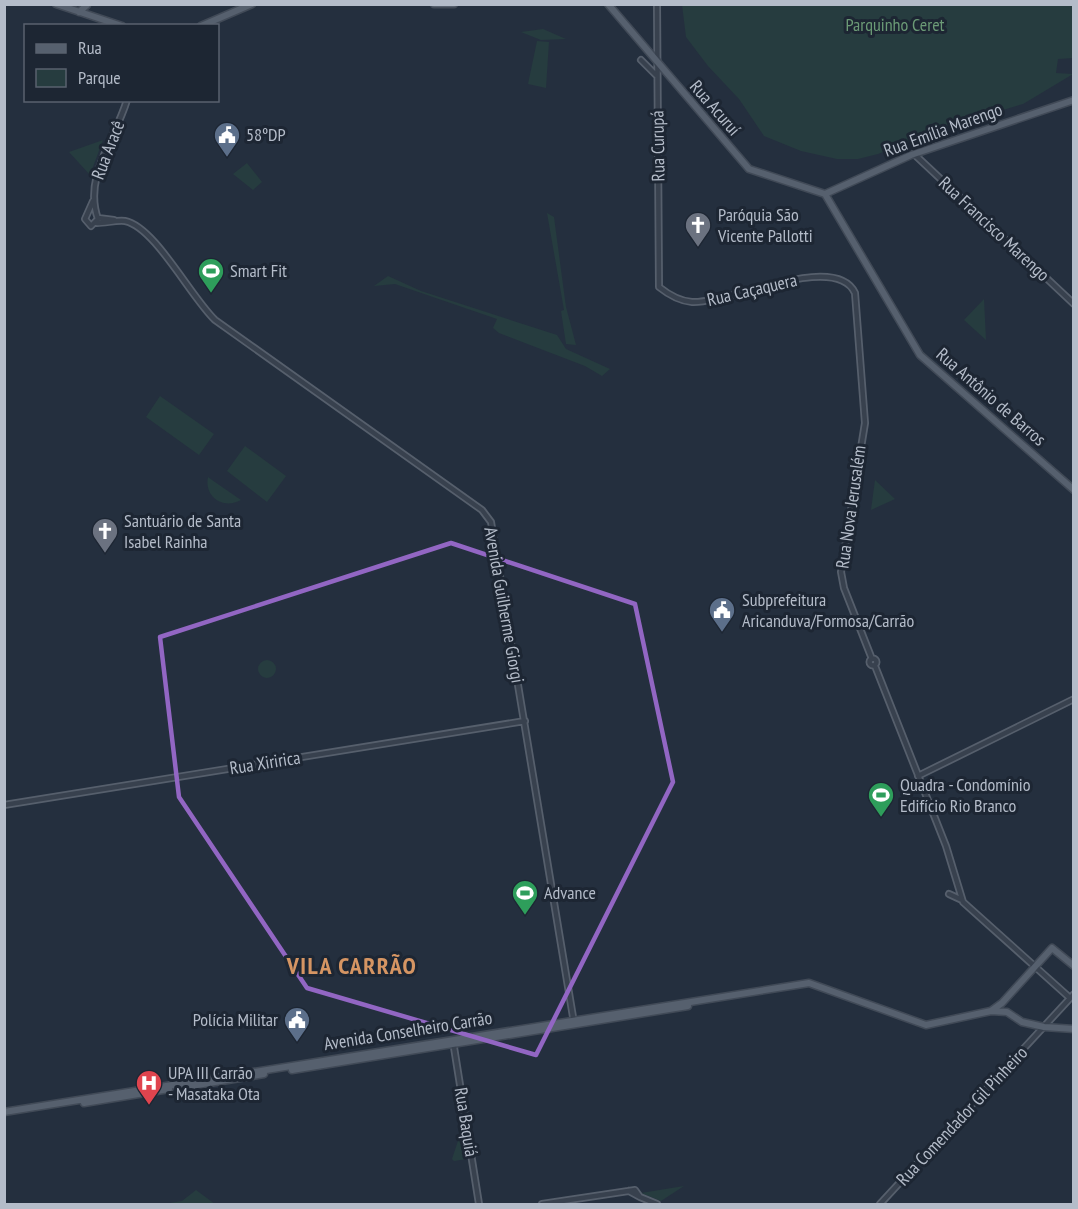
<svg xmlns="http://www.w3.org/2000/svg" width="1078" height="1209" viewBox="0 0 1078 1209" font-family="'PT Sans Narrow',sans-serif">
<rect width="100%" height="100%" fill="#242f3e"/>
<path fill="#263c3f" d="M682 5H1073V58L1058 59 1056 73 1073 74 1023 104 949 126 878 154 858 159H837L801 151 764 136 739 99 708 66 686 37Z
M543 29 566 39 541 40 521 32Z
M537 41 549 42 546 88 528 84Z
M103 140 90 175 69 152Z
M247 163 262 182 253 190 233 174Z
M547 213 554 217 566 307 576 345 566 344 561 311 564 310Z
M388 276 421 291 557 335 566 349 610 369 602 376 585 366 499 333 493 328 497 319 395 284 374 286Z
M984 299 986 340 964 320Z
M160 396 214 434 199 455 146 417Z
M245 446 286 476 267 502 227 471Z
M208 477 212 480 241 500C223 510 204 497 208 477Z
M875 480 895 499 871 510Z
M258 669a9 9 0 1 1 18 0a9 9 0 1 1-18 0Z
M462 1129 467 1159 454 1161 452 1159Z
M684 1186 661 1201 641 1193Z
M196 1190 215 1204H164L182 1201Z"/>
<g fill="none" stroke-linecap="round" stroke-linejoin="round">
<g stroke="#565f6c" stroke-width="8">
<path id="minor" d="M657 4 659 287C669 295 679 301 692 302 727 304 836 251 855 293L865 423 841 572 844 588 872 659
M641 60 656 75
M914 154 1074 304
M93 201 85 219 91 226 98 219C83 177 115 140 127 100
M98 218 114 220
M97 223C106 223 116 220 125 221 155 227 190 296 215 320L482 510 491 522 574 1023
M869.5 662a3.5 3.5 0 1 1 7 0a3.5 3.5 0 1 1-7 0Z
M875 666 946 846 963 902 1070 998
M918 776 1074 699
M4 805 525 721
M949 894 962 900
M453 1041 479 1204
M640 1197 657 1204
M542 1204 635 1190 640 1197 629 1191
M880 1204 1074 994"/>
</g>
<g stroke="#414a57" stroke-width="9">
<path id="major" d="M56 4 122 26
M434 4H454
M608 4 749 169 825 194
M79 12 87 5
M201 26 252 4
M825 194 920 355 1074 490
M825 194 911 155 1074 100
M991 1011 1002 1003 1052 948 1074 966
M292 1070 688 1006
M191 1086 264 1074
M84 1103 169 1089
M4 1112 809 983 926 1025 991 1011 1007 1012 1022 1022 1044 1027 1074 1029"/>
</g>
<use href="#minor" stroke="#38414e" stroke-width="4.5"/>
<use href="#major" stroke="#56606e" stroke-width="6"/>
</g>
<path fill="none" stroke="#9266c3" stroke-width="4.5" stroke-linejoin="round" d="M451 543 635 604 673 782 536 1055 307 988 179 797 160 637Z"/>
<defs>
<g id="civic-pin" transform="scale(1.35)"><path d="M0 17L-7.5 6A9.5 9.5 0 1 1 7.5 6Z" fill="#5c6f8a" stroke="#1d2633"/><path d="M-.6-6.5H3V-4.5H.6V-3L4-1V1h2V6H-6V1h2V-1L-.6-3ZM-1.2 2.5V6h2.4V2.5Z" fill="#fff"/></g>
<g id="church-pin" transform="scale(1.35)"><path d="M0 17L-7.5 6A9.5 9.5 0 1 1 7.5 6Z" fill="#6b7280" stroke="#1d2633"/><path d="M-1.2-6h2.4v3.5h3.3v2.4h-3.3V6h-2.4V-.1h-3.3v-2.4h3.3Z" fill="#fff"/></g>
<g id="stadium-pin" transform="scale(1.35)"><path d="M0 17L-7.5 6A9.5 9.5 0 1 1 7.5 6Z" fill="#2e9e5b" stroke="#1d2633"/><path d="M0-5a6.5 5 0 1 0 0 10a6.5 5 0 1 0 0-10ZM-3.5-1.8h7v3.6h-7Z" fill="#fff"/></g>
<g id="hospital-pin" transform="scale(1.35)"><path d="M0 17L-7.5 6A9.5 9.5 0 1 1 7.5 6Z" fill="#e0444e" stroke="#1d2633"/><path d="M-5-5h3v3.5h4V-5h3V5h-3V1.5h-4V5h-3Z" fill="#fff"/></g>
</defs>
<g fill-rule="evenodd">
<use href="#civic-pin" x="227" y="135"/>
<use href="#church-pin" x="698" y="225"/>
<use href="#stadium-pin" x="211" y="271"/>
<use href="#church-pin" x="105" y="531"/>
<use href="#civic-pin" x="722" y="610"/>
<use href="#stadium-pin" x="881" y="795"/>
<use href="#stadium-pin" x="525" y="893"/>
<use href="#civic-pin" x="297" y="1020"/>
<use href="#hospital-pin" x="149" y="1083"/>
</g>
<g text-anchor="middle" stroke-width="6" stroke-linejoin="round" paint-order="stroke">
<g font-size="18" fill="#6b9a76" stroke="#1d2633">
<text x="895" y="31">Parquinho Ceret</text>
</g>
<g font-size="18" fill="#b4bcc9" stroke="#1d2633">
<text transform="translate(715 108) rotate(49)" y="6">Rua Acuruí</text>
<text transform="translate(943 130) rotate(-20)" y="6">Rua Emília Marengo</text>
<text transform="translate(658 146) rotate(-91)" y="6">Rua Curupá</text>
<text transform="translate(108 150) rotate(-69)" y="6">Rua Aracê</text>
<text transform="translate(994 229) rotate(43)" y="6">Rua Francisco Marengo</text>
<text transform="translate(752 290) rotate(-13)" y="6">Rua Caçaquera</text>
<text transform="translate(991 397) rotate(41)" y="6">Rua Antônio de Barros</text>
<text transform="translate(851 507) rotate(-82)" y="6">Rua Nova Jerusalém</text>
<text transform="translate(504 605) rotate(80)" y="6">Avenida Guilherme Giorgi</text>
<text transform="translate(265 763) rotate(-9)" y="6">Rua Xiririca</text>
<text transform="translate(408 1031) rotate(-9)" y="6">Avenida Conselheiro Carrão</text>
<text transform="translate(962 1116) rotate(-47)" y="6">Rua Comendador Gil Pinheiro</text>
<text transform="translate(466 1122) rotate(81)" y="6">Rua Baquiá</text>
</g>
<g font-size="18" fill="#b4bcc9" stroke="#1d2633" text-anchor="start">
<text x="246" y="141">58ºDP</text>
<text x="718" y="221">Paróquia São<tspan x="718" dy="21">Vicente Pallotti</tspan></text>
<text x="230" y="277">Smart Fit</text>
<text x="124" y="527">Santuário de Santa<tspan x="124" dy="21">Isabel Rainha</tspan></text>
<text x="742" y="606">Subprefeitura<tspan x="742" dy="21">Aricanduva/Formosa/Carrão</tspan></text>
<text x="900" y="791">Quadra - Condomínio<tspan x="900" dy="21">Edifício Rio Branco</tspan></text>
<text x="544" y="899">Advance</text>
<text x="278" y="1026" text-anchor="end">Polícia Militar</text>
<text x="168" y="1079">UPA III Carrão<tspan x="168" dy="21">- Masataka Ota</tspan></text>
</g>
<g font-size="24" font-weight="bold" letter-spacing="1.5" fill="#d59563" stroke="#1d2633">
<text x="352" y="974">VILA CARRÃO</text>
</g>
</g>
<rect width="1078" height="1209" fill="none" stroke="#b4bcc9" stroke-width="12"/>
<rect x="24" y="24" width="195" height="78" fill="#1d2633" stroke="#59626f" stroke-width="1.5"/>
<rect x="36" y="44" width="30" height="9" fill="#56606e" stroke="#59626f" stroke-width="1.5"/>
<text x="78" y="54" font-size="18" fill="#b4bcc9">Rua</text>
<rect x="36" y="69" width="30" height="18" fill="#263c3f" stroke="#59626f" stroke-width="1.5"/>
<text x="78" y="84" font-size="18" fill="#b4bcc9">Parque</text>
</svg>
